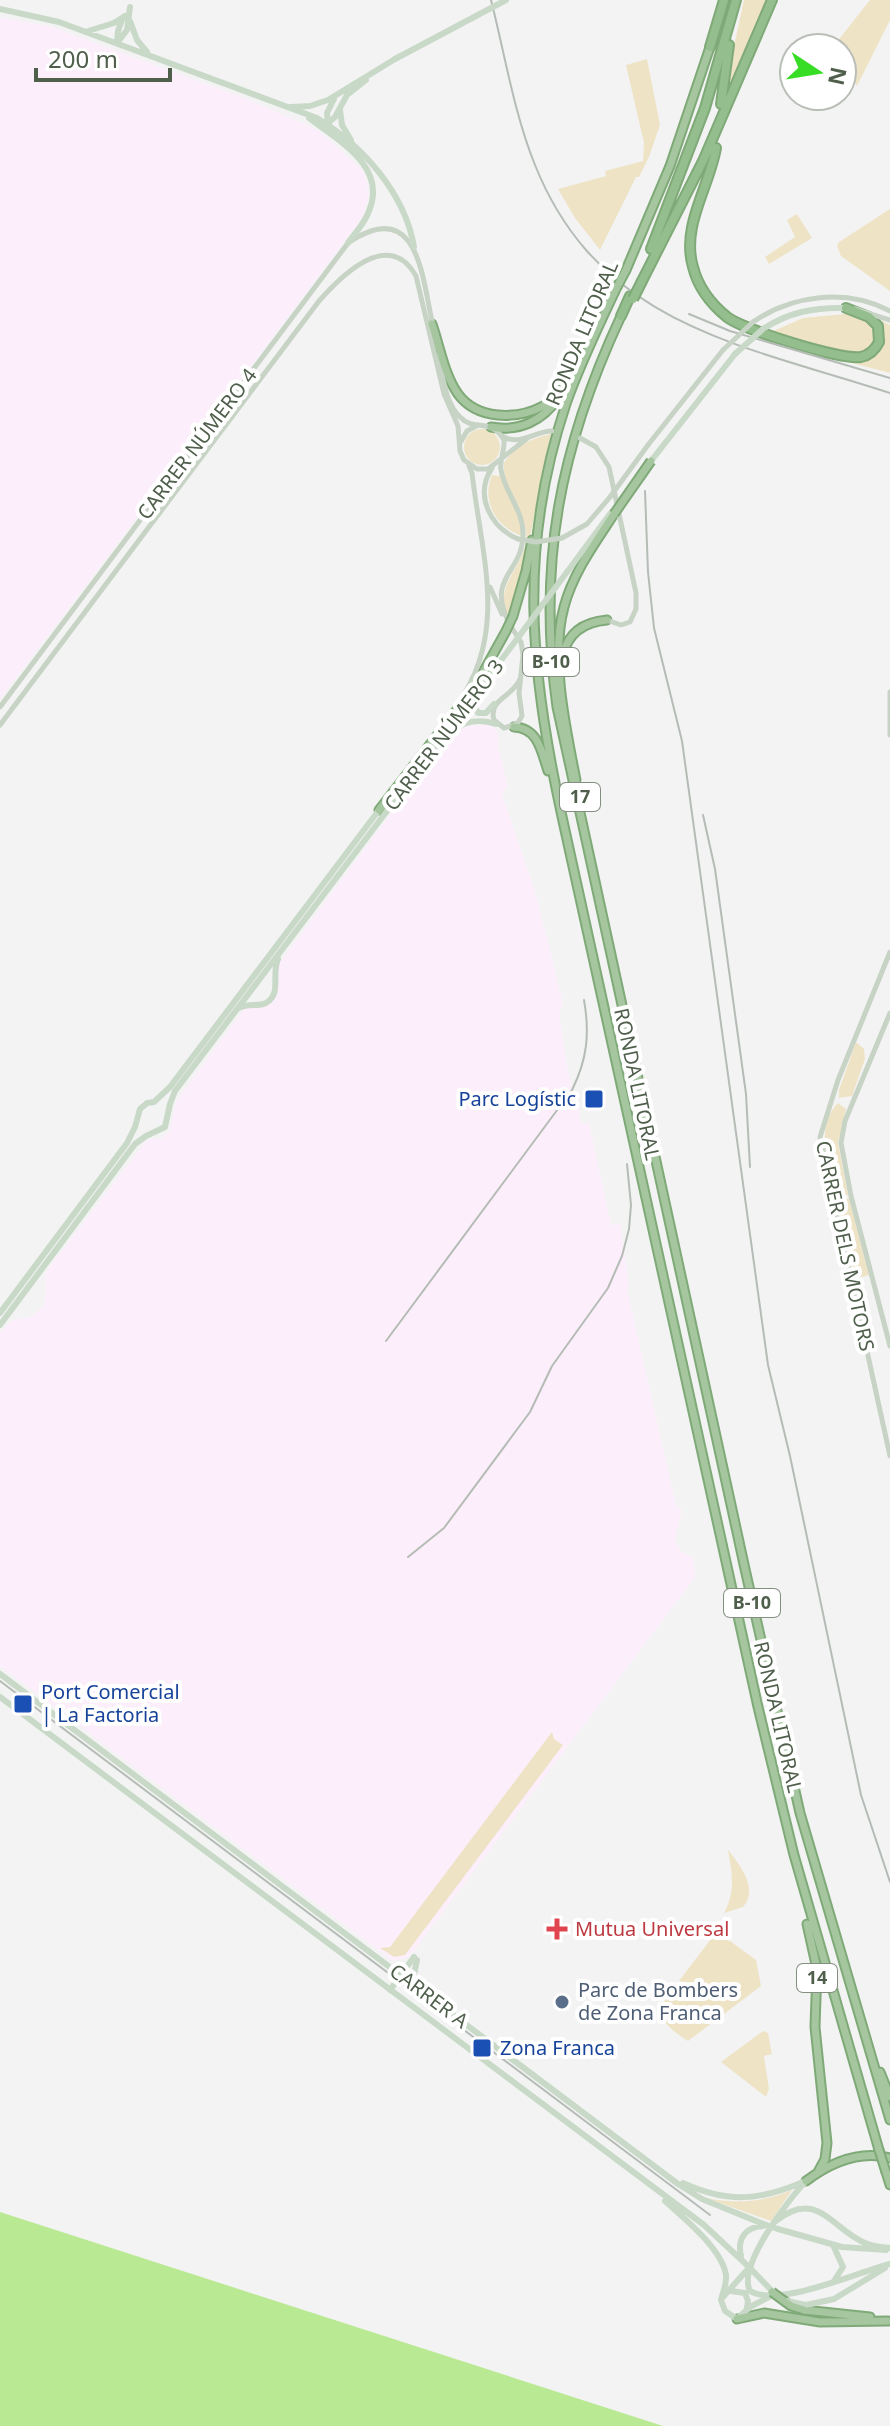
<svg xmlns="http://www.w3.org/2000/svg" width="890" height="2426" viewBox="0 0 890 2426" font-family="'Noto Sans',sans-serif">
<rect width="100%" height="100%" fill="#f3f3f4"/>
<path fill="#fceffb" d="M0 17 52 27 254 102 318 130 364 172 369 194 363 216 357 225 0 699Z
M484 724 493 726 498 733V746L508 786 502 794 533 885 552 958 563 1005 559 1015 568 1071 582 1124 589 1123 611 1225 620 1224 629 1283 627 1289 676 1506 682 1510 675 1539 681 1551 693 1558 696 1576 409 1957 393 1961 0 1666V1333L11 1321 30 1317 43 1307 46 1295 45 1275 48 1269 147 1140 162 1138 170 1130 176 1102 244 1009 271 1003 274 999 279 986 276 968 448 737 464 727Z"/>
<path fill="#eee3c5" d="M744 0H770L725 105 729 69Z
M870 0H890V20L857 86 842 64V48H832Z
M647 59 660 125 649 157 639 177H636L600 250 575 218 558 189 606 176 605 171 643 161 644 143 626 65Z
M890 209V291L841 256 837 246 839 242Z
M797 214 812 238 769 264 765 257 795 237 787 220Z
M845 314 867 319 875 328 876 339 868 352 851 355 771 332 803 318Z
M882 321 890 325V373L761 339 765 336 862 359 882 339Z
M464 447a18 18 0 1 1 36 0a18 18 0 1 1-36 0Z
M551 434C535 494 531 558 509 617 492 588 522 569 526 541 529 512 501 490 504 463 513 447 534 437 551 434Z
M492 475 500 476 518 516 522 536C496 527 481 501 492 475Z
M856 1042 864 1049 865 1059 852 1096 839 1098V1090Z
M838 1103 846 1109 838 1143 848 1195 836 1198C830 1167 813 1129 838 1103Z
M849 1198 869 1275 861 1277 852 1266 837 1201Z
M552 1732 554 1739 563 1745 405 1955 394 1957 380 1948 390 1947Z
M728 1850C740 1865 759 1889 743 1907L724 1913C736 1891 732 1873 728 1850Z
M714 1935 730 1941 756 1960 761 1986 688 2041C659 2022 649 2010 680 1985L690 1987 689 1983 679 1981Z
M763 2031 768 2033 772 2054 764 2056 769 2089 766 2097 721 2062Z
M792 2190 771 2221 706 2198C736 2204 764 2202 792 2190Z"/>
<path fill="#bae994" d="M0 2212 663 2426H0Z"/>
<g fill="none" stroke-linecap="round" stroke-linejoin="round">
<g stroke="#7faa78" stroke-width="11">
<path id="trunk" d="M626 270 670 166 710 47
M617 287C599 325 580 364 566 404 518 548 530 668 561 812L758 1707 794 1855 879 2150
M621 316C560 447 537 563 557 707L745 1569 800 1813 890 2120
M432 324C440 347 444 374 458 394 477 420 517 420 543 406 552 401 559 392 566 385
M565 386 579 358
M491 427C519 432 543 421 559 397
M513 616 526 571 532 540
M563 655C568 633 584 622 607 620
M514 727C538 728 541 750 548 771
M576 780C566 729 550 658 564 607 573 573 595 543 614 514
M379 810 476 685 506 631
M807 1924 817 1969 815 2027 827 2143 825 2159 818 2172
M880 2072 890 2097
M886 2172 890 2185
M806 2181C830 2163 860 2150 890 2158
M804 2310 870 2317
M737 2319 764 2313 820 2322 888 2321"/>
</g>
<g stroke="#7faa78" stroke-width="12">
<path id="motorway" d="M710 47 724 0
M721 104 729 45
M716 148C709 188 681 226 693 267 698 287 711 304 727 317 744 330 840 360 861 357 870 355 875 350 879 342L878 326 869 317 846 308
M651 249 705 108 736 0
M642 281 703 161 772 0
M621 316 630 296"/>
</g>
<path stroke="#c7d3c4" stroke-width="5" d="M855 309 890 320
M753 322C792 295 846 288 890 311
M438 356C443 375 445 403 460 417 474 432 491 417 504 440 505 451 499 460 501 470 505 493 524 511 523 535 522 574 487 576 508 621
M502 436C520 447 534 431 552 431
M580 438 596 447 609 467 636 593V609L630 622 621 625 607 620
M460 443 467 431 478 425
M648 445 723 350
M492 468C474 495 490 527 518 539
M562 538 587 524 610 497
M490 587 502 614
M508 622 521 642 523 655 519 693 522 716 517 724 504 728 494 720C488 699 513 697 520 679
M890 692V735
M458 703C509 632 481 553 472 473L469 466
M0 707 348 243C419 195 422 278 433 326
M0 725 319 301C342 275 389 228 416 276L444 394 458 426 460 451 464 460 477 469H488L529 437
M890 952 838 1080 820 1137 890 1456
M890 1013 845 1121 841 1143 851 1196 890 1346"/>
<path stroke="#c9d9c7" stroke-width="6" d="M0 9 59 22 317 118C362 145 405 193 414 247
M130 21 137 40 147 52
M88 31 114 23 125 16
M117 43 127 30 130 7
M117 43 118 31 122 20
M291 107 310 106 328 100 395 59
M340 110 342 125 351 140
M309 118C337 140 388 166 369 211 365 223 355 233 348 243
M327 124 335 117 347 95 366 80
M328 126 327 113 334 99
M763 329C789 312 815 307 846 308
M651 461 735 354
M567 572 610 514
M478 695 474 705 478 713H486L494 704
M448 734C463 721 478 718 496 724
M239 1008C248 1003 258 1007 266 1003 282 994 271 975 278 959
M0 1313 127 1143 135 1127 140 1109 147 1103 154 1102 170 1087 379 810
M0 1325 135 1144 146 1136 165 1127 170 1104 175 1091 511 647
M0 1674 678 2184 702 2199 766 2225
M0 1697 704 2225 749 2267
M417 1986 414 1974 417 1960
M390 1990 414 1957
M806 2181C789 2199 737 2266 750 2291 779 2308 858 2272 890 2264
M683 2183C727 2203 759 2201 803 2182
M665 2201C684 2218 722 2249 726 2275 727 2284 723 2291 721 2300L725 2311 737 2319 750 2307 769 2297
M776 2221C817 2188 832 2229 865 2243 873 2247 882 2247 890 2248
M778 2229 842 2247 886 2250
M833 2245 843 2267 834 2281
M741 2256C737 2239 745 2227 763 2226
M731 2291 745 2293 748 2301 747 2308
M723 2297 747 2270
M806 2305 834 2299 885 2268"/>
<use href="#trunk" stroke="#a6c6a0" stroke-width="7"/>
<use href="#motorway" stroke="#94be8d" stroke-width="8"/>
<path stroke="#b5bcb5" stroke-width="2" d="M491 0C505 55 514 113 535 165 600 327 744 345 890 393
M689 314 730 331 890 378
M645 491 648 572 654 628 682 741 768 1365 790 1456 861 1795 890 1882
M703 815 715 869 746 1094 750 1167
M386 1341 572 1090C587 1060 590 1034 584 1000
M408 1557 444 1528 530 1412 552 1366 608 1288 622 1256 629 1229 631 1205 627 1164
M0 1681 710 2215"/>
<g stroke="#7faa78" stroke-width="11" stroke-linecap="butt">
<path id="trunk-bridge" d="M617 287 626 270
M614 514 651 461
M506 631 513 616
M879 2150 886 2172
M772 2292 791 2306 804 2310"/>
</g>
<g stroke="#7faa78" stroke-width="12" stroke-linecap="butt">
<path id="motorway-bridge" d="M633 299 642 281"/>
</g>
<path stroke="#c7d3c4" stroke-width="5" d="M723 350 753 322
M610 497 648 445
M518 539 536 542 562 538"/>
<path stroke="#c9d9c7" stroke-width="6" d="M395 59 506 0
M735 354 763 329
M511 647 567 572
M766 2225 778 2229
M749 2267 774 2293
M787 2301 806 2305"/>
<use href="#trunk-bridge" stroke="#a6c6a0" stroke-width="7"/>
<use href="#motorway-bridge" stroke="#94be8d" stroke-width="8"/>
</g>
<g fill="#1a4fb4" stroke="#fff" stroke-width="3">
<rect x="584" y="1089" width="20" height="20" rx="4"/>
<rect x="13" y="1694" width="20" height="20" rx="4"/>
<rect x="472" y="2038" width="20" height="20" rx="4"/>
</g>
<path fill="#e0444e" stroke="#fff" stroke-width="3" d="M553 1917h8v8h8v8h-8v8h-8v-8h-8v-8h8z"/>
<circle fill="#5c6f8a" stroke="#fff" stroke-width="3" cx="562" cy="2002" r="8"/>
<g text-anchor="middle" stroke-width="8" stroke-linejoin="round" paint-order="stroke">
<g fill="#fff" stroke="#848f81" stroke-width="2">
<rect x="523" y="648" width="56" height="28" rx="6"/>
<rect x="560" y="783" width="40" height="28" rx="6"/>
<rect x="724" y="1589" width="56" height="28" rx="6"/>
<rect x="797" y="1964" width="40" height="28" rx="6"/>
</g>
<g font-size="18" font-weight="bold" fill="#4f5f4b">
<text x="551" y="668">B-10</text>
<text x="580" y="803">17</text>
<text x="752" y="1609">B-10</text>
<text x="817" y="1984">14</text>
</g>
<g font-size="20" fill="#4f5f4b" stroke="#fff">
<text transform="translate(582 333) rotate(-67)" y="7">RONDA LITORAL</text>
<text transform="translate(197 444) rotate(-53)" y="7">CARRER NÚMERO 4</text>
<text transform="translate(444 735) rotate(-53)" y="7">CARRER NÚMERO 3</text>
<text transform="translate(637 1084) rotate(78)" y="7">RONDA LITORAL</text>
<text transform="translate(845 1246) rotate(78)" y="7">CARRER DELS MOTORS</text>
<text transform="translate(778 1717) rotate(77)" y="7">RONDA LITORAL</text>
<text transform="translate(429 1996) rotate(37)" y="7">CARRER A</text>
</g>
<g font-size="20" fill="#164399" stroke="#fff" text-anchor="start">
<text x="576" y="1106" text-anchor="end">Parc Logístic</text>
<text x="41" y="1699">Port Comercial<tspan x="41" dy="23">| La Factoria</tspan></text>
<text x="500" y="2055">Zona Franca</text>
</g>
<g font-size="20" fill="#be3a42" stroke="#fff" text-anchor="start">
<text x="575" y="1936">Mutua Universal</text>
</g>
<g font-size="20" fill="#4e5e75" stroke="#fff" text-anchor="start">
<text x="578" y="1997">Parc de Bombers<tspan x="578" dy="23">de Zona Franca</tspan></text>
</g>
</g>
<g transform="translate(818 72) rotate(102)"><circle r="38" fill="#ffffff" stroke="#b9bfb7" stroke-width="2"/>
<path d="M0-6L14 30L0 20L-14 30Z" fill="#36dd24"/>
<text y="-12" font-size="22" font-weight="bold" text-anchor="middle" fill="#4f5f4b">N</text>
</g>
<path d="M36 68v12h134v-12" fill="none" stroke="#4f5f4b" stroke-width="4"/>
<text x="48" y="68" font-size="24" fill="#4f5f4b" stroke="#ffffff" stroke-width="6" paint-order="stroke">200 m</text>
</svg>
